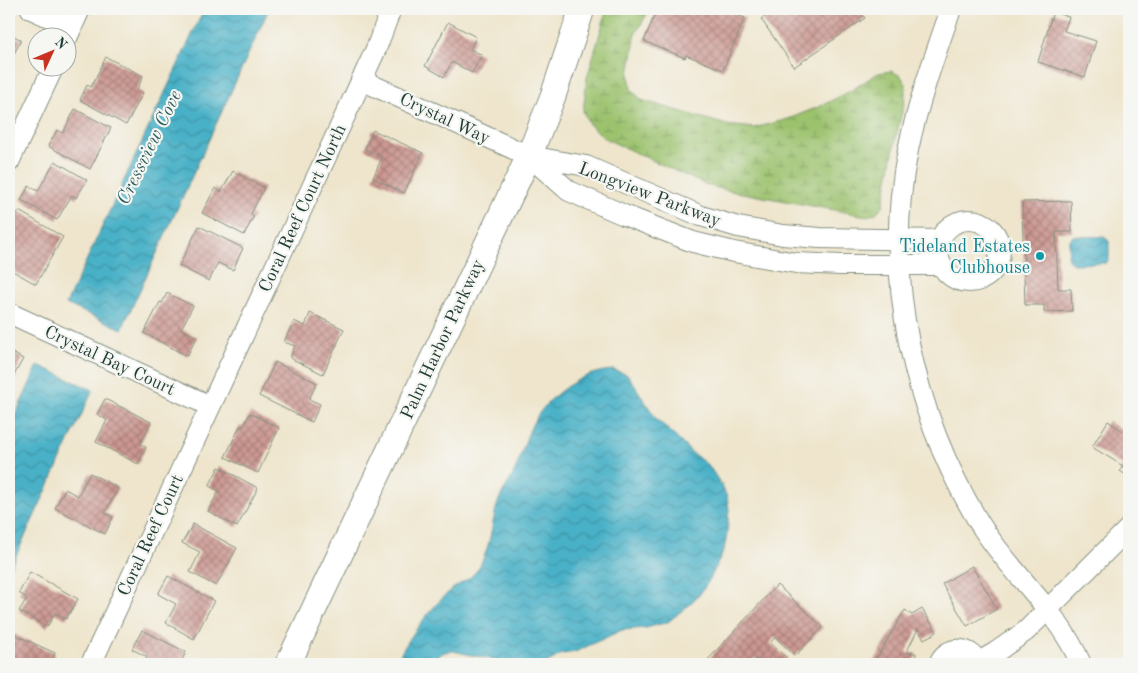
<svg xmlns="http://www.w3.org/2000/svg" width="1138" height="673" viewBox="0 0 1138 673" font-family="'Old Standard TT',serif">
<defs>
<pattern id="wetland-marsh" width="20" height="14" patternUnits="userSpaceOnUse" patternTransform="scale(1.25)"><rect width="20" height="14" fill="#9cc26e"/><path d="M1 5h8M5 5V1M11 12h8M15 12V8" fill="none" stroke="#7f9f5b"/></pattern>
<pattern id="water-waves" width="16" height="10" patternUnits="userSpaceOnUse" patternTransform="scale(1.25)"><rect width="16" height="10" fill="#49b1c7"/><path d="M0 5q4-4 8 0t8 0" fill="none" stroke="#3c91a2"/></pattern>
<pattern id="building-cross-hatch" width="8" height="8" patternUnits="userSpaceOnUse" patternTransform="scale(1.25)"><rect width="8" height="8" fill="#cc9791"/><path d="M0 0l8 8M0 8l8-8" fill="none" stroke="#a57c77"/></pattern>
</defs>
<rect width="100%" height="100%" fill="#f6f6f2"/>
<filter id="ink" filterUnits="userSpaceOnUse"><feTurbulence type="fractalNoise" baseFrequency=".02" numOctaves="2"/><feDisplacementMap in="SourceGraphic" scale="10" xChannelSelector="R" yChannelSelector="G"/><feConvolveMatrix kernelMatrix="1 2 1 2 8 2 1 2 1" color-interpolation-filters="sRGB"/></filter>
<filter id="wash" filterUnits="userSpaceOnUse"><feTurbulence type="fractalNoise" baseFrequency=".0096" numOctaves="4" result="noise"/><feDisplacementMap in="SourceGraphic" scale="20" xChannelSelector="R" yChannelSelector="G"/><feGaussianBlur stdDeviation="1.12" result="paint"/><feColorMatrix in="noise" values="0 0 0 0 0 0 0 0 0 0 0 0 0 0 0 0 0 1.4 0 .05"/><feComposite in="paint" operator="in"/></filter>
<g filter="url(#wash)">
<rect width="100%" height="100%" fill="#eee5cc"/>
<path fill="url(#wetland-marsh)" stroke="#5e8051" d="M607 9H650L636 33 629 74 631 89 641 100 727 125 754 128 788 119 821 106 852 90 878 73 891 71 901 76 906 84 904 103 895 142 883 206 876 213 867 216 731 191 706 185 606 139 589 124 583 111 587 78Z"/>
<path fill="url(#water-waves)" stroke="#34777e" d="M204 9H269L122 329 66 304Z
M1073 236 1104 237 1109 241V259L1106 263 1073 264 1068 260 1069 241Z
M38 365 93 390 9 571V429Z
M614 370 628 375 655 417 691 452 709 466 722 486 727 497 729 509 727 534 724 550 710 579 700 594 690 604 668 622 646 628 622 630 575 652 562 654 548 662 536 664 494 660 453 651C442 651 438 655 433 664H395C408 639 428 610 450 591 458 584 470 580 477 570 490 551 491 527 497 505 501 492 511 481 516 468 522 454 525 439 532 425 547 396 581 371 614 370Z"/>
<g id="blocks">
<path fill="url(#building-cross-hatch)" d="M339 9H352L350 13Z
M657 9H723L745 18 723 70 686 55 685 58 644 41Z
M775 9H858L865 18 794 67 761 19Z
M1053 12 1069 17 1064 31 1096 41 1085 77 1038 62Z
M448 22 476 37 470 49 482 55 472 73 452 62 444 77 425 66Z
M9 33 21 40 9 64Z
M106 57 143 76 137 90 143 93 126 125 80 100 87 85 91 87Z
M75 109 111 128 90 169 48 146 57 130 63 133Z
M373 130 423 153 404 193 373 178 382 157 365 149Z
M55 161 87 180 76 198 72 195 57 220 21 200 29 186 38 191Z
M233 171 264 188 251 214 254 216 244 235 202 213 215 188 221 192Z
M1071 201 1072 232H1056L1058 289H1071L1072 311 1044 312V305H1025L1022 202Z
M19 211 63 237 36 284 9 269V246L12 240 9 238V229Z
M199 226 243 248 233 270 218 263 209 281 179 266Z
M167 293 193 306 181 329 197 337 187 356 144 333 160 302 162 303Z
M310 313 344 329 323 374 290 358 295 346 284 342 294 321 305 326Z
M9 351 23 359 13 377 9 375Z
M275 362 317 383 309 399 320 404 312 422 259 396Z
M105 399 151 422 140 444 146 447 138 464 96 442 107 420 97 414Z
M250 413 279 428 258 473 225 457 240 426 243 427Z
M1108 421 1129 435V477L1120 471 1123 466 1092 447Z
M219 467 258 488 237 527 208 511 219 491 209 486Z
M90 473 118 488 105 513 113 517 105 534 55 508 65 489 78 496Z
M193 524 237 548 216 586 190 572 200 552 182 543Z
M972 566 997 609 967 626 942 584Z
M30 572 78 599 66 619 55 613 47 627 19 611 27 598 19 593Z
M168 576 214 601 194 639 166 623 176 604 158 594Z
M777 585 823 627 795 656 775 637 770 643 787 658 781 664H762L756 658 750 664H704Z
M922 609 937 632 924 639 918 629 906 653H916L915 664H873L905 610 912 615Z
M142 630 186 652 180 664H143L147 657 132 649Z
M9 632 55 653 50 664H9Z"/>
</g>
</g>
<g filter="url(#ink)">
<use href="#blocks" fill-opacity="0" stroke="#869180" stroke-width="1"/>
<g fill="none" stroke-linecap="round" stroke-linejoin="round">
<g stroke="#869180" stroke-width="22">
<path id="minor" d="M31 9 71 27
M951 9C935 55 918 102 908 150 882 277 913 414 980 524 1010 573 1058 610 1081 664
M67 38 80 9
M361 80 529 156 586 166 701 216 738 227 783 235 820 238 940 240
M530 157 569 191 624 215 693 242 734 252 796 263 841 265H942
M9 162 53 68
M938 251a31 31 0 1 1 62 0a31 31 0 1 1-62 0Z
M9 313 210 406
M979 662 996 652 1026 631 1129 528
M91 664 376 49 391 9
M939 664C946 644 972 646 979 664"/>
</g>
<g stroke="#869180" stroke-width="27">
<path id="tertiary" d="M288 664 529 156 553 96 582 9"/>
</g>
<use href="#minor" stroke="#fff" stroke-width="20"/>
<use href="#tertiary" stroke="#fff" stroke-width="25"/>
</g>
</g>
<circle fill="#0f9aa8" stroke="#f6f6f2" stroke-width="2" cx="1040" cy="256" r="5"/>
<g text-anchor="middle" stroke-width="4.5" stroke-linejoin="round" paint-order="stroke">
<g font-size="18" fill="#1f3d34" stroke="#f6f6f2">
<text transform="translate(445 118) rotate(25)" y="6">Crystal Way</text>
<text transform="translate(650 194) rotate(21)" y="6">Longview Parkway</text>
<text transform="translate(302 208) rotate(-65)" y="6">Coral Reef Court North</text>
<text transform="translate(442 339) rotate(-65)" y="6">Palm Harbor Parkway</text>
<text transform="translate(110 360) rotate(25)" y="6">Crystal Bay Court</text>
<text transform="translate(150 535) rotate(-65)" y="6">Coral Reef Court</text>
</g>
<g font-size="18" fill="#0d838f" stroke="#f6f6f2" text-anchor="end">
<text x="1030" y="252">Tideland Estates<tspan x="1030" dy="21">Clubhouse</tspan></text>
</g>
<g font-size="19" font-style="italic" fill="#2c6060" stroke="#f6f6f2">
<text transform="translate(148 147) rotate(-64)" y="7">Cressview Cove</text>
</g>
</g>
<rect width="1138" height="673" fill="none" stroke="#f6f6f2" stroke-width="30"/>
<g transform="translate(52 52) rotate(46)"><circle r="24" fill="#f6f6f2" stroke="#a0aca6"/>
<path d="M0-4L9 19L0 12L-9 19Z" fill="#c8321e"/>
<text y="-8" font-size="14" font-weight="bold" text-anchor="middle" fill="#1f3d34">N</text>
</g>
</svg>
